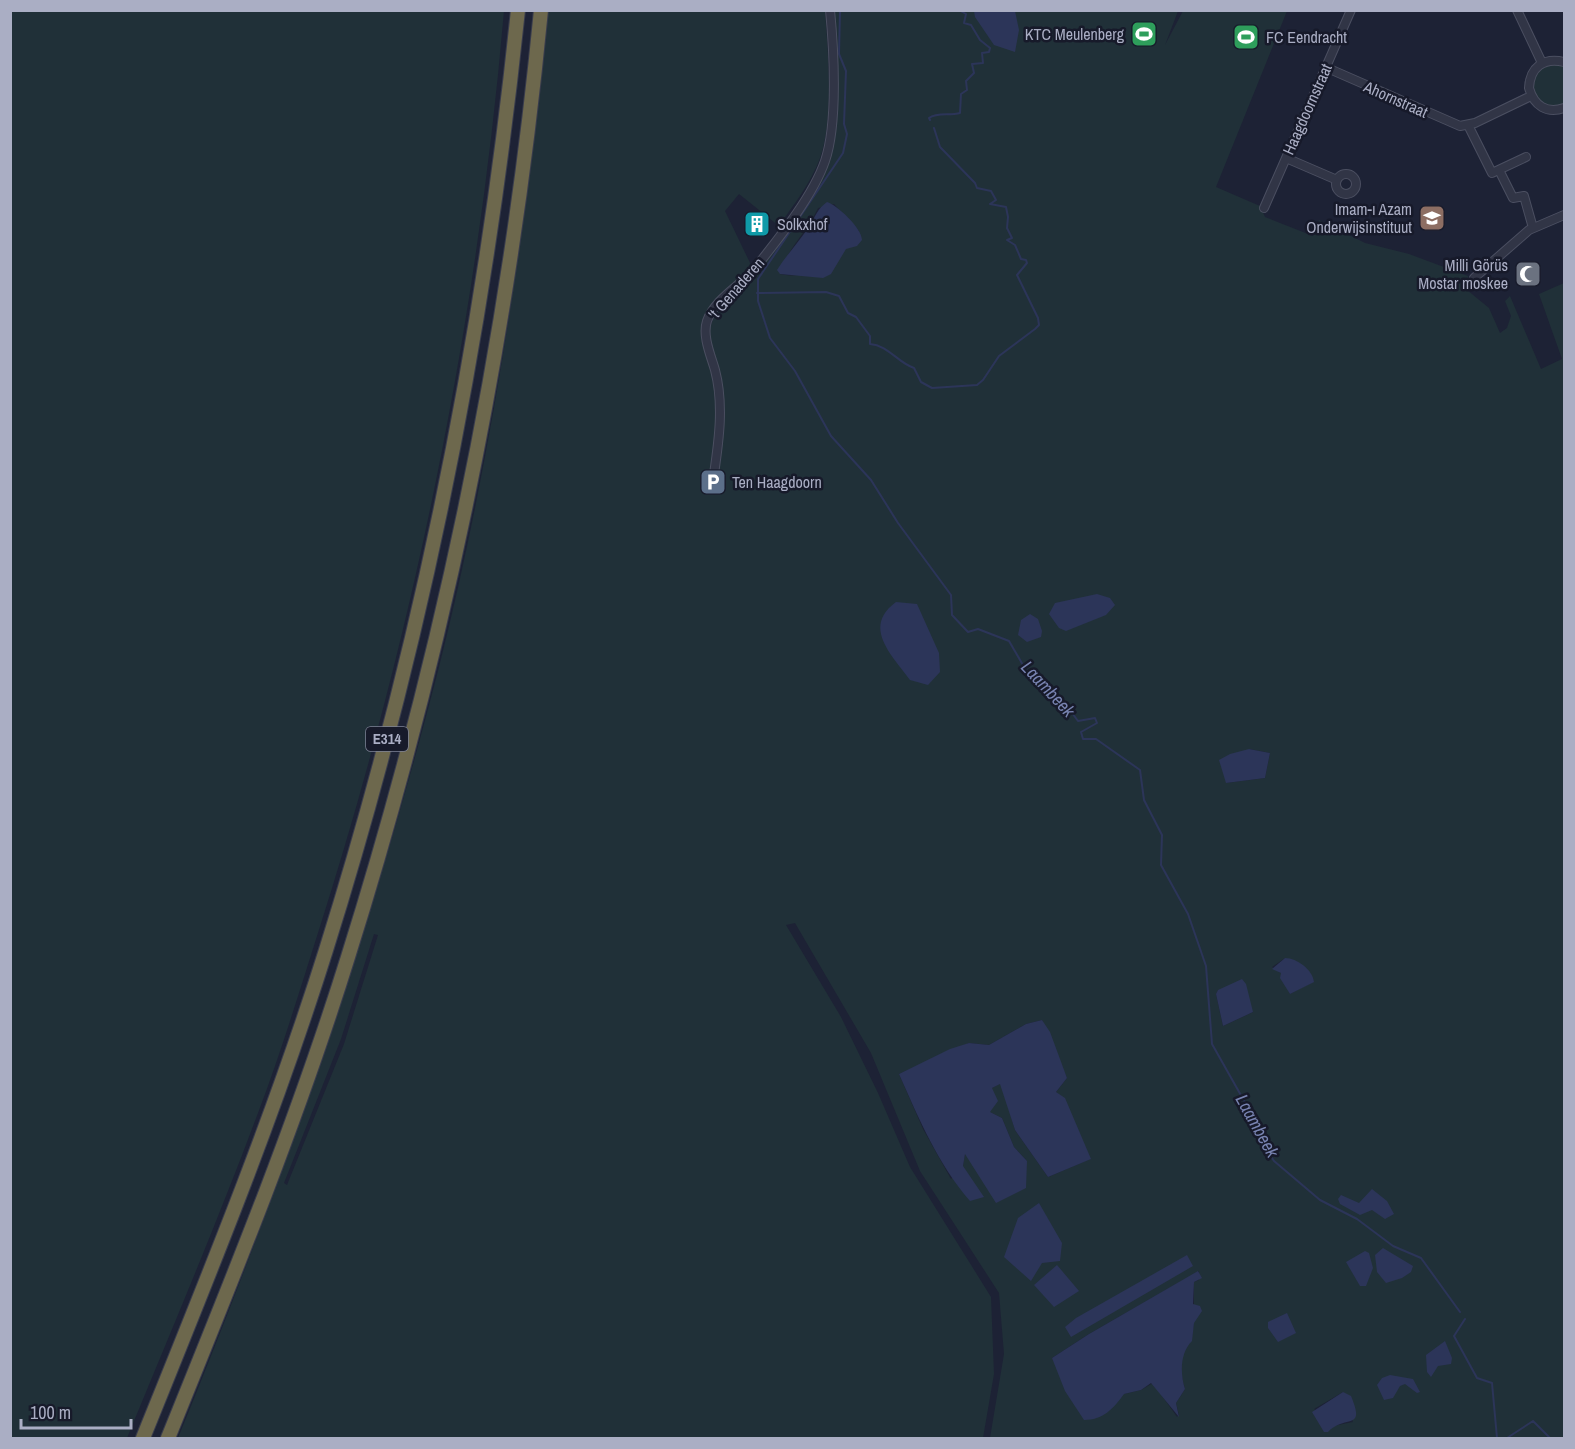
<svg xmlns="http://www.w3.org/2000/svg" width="1575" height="1449" viewBox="0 0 1575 1449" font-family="'Archivo Narrow',sans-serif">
<rect width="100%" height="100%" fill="#1d2235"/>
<path fill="#203038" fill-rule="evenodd" d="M10 11H504C477 325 413 636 317 936 298 996 280 1055 258 1113 217 1223 171 1331 127 1438H11Z
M547 11H825C828 52 834 120 820 158 811 183 794 204 779 226L739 194 725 211 752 267C730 287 697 307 702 341L709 339V331L715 314 760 271 817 185 833 138 832 11H1178L1165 45 1183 11H1287L1216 187 1260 206 1265 217 1313 236 1319 220 1365 243 1409 254 1468 276 1467 290 1489 308 1500 333 1507 328 1511 316 1505 301 1510 296 1541 369 1562 359 1539 294 1564 283V1438H990L1004 1354 999 1293 920 1171 871 1053 795 923 786 925 841 1017 878 1093 910 1167 991 1297 994 1374 983 1438H178C280 1188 371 933 438 671 493 454 525 233 547 11ZM834 204 859 231C841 256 813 282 780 274 786 250 807 232 818 208ZM1249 749 1270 753 1265 778 1226 783ZM374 934 378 935 344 1044 287 1185 284 1183 341 1039ZM1285 958 1314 981 1290 994 1281 973 1272 967ZM1218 990 1253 1012 1223 1026 1216 994ZM1042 1020 1067 1078 1056 1092 1090 1159 1048 1177 1015 1130 1001 1083 992 1088 989 1112 1002 1118 1014 1147 1027 1161 965 1153 963 1166 951 1179 923 1129 899 1074 969 1043 989 1045 1026 1024ZM1199 1271V1280L1194 1282V1323L1191 1341C1178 1351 1180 1374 1185 1389L1176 1403 1179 1415 1177 1417 1153 1383 1141 1390 1124 1394 1052 1358 1089 1334ZM1343 1392 1353 1422 1333 1426 1314 1409Z
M1558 64 1564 66V104C1548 110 1541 104 1532 91 1534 72 1540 66 1558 64Z"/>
<path fill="#2c3559" d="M974 11H1015L1019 30 1015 52 994 45 975 17Z
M827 202C837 205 862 228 862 240L857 246 846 249 831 274 823 278 780 274 777 270C787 254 800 241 810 225 816 216 817 209 827 202Z
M1097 594 1110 598 1115 605 1106 615 1066 631 1059 628 1049 614 1055 603Z
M896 602 917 604 939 653 940 672 928 685 910 680C891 654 862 627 896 602Z
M1030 614 1038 619 1042 631 1041 637 1027 642 1018 635 1021 620Z
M1249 749 1270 753 1265 778 1226 783 1219 760 1230 754Z
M1285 958C1297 958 1313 970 1314 982L1290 994 1280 978 1281 973 1272 969Z
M1242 979 1246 984 1253 1012 1223 1026 1216 994 1218 990Z
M1042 1020 1050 1032 1067 1078 1056 1092 1065 1098 1091 1159 1048 1177 1015 1130 1000 1084 992 1088 998 1101 990 1112 1002 1118 1014 1147 1027 1161 1026 1188 996 1203 965 1154 963 1166 984 1197 970 1201C938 1164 919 1119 899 1074L950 1049 969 1043 989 1045 1026 1024Z
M1372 1189 1387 1201 1394 1214 1385 1219 1372 1210 1360 1215 1340 1204 1338 1199 1341 1195 1359 1203Z
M1039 1203 1062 1243 1060 1261 1042 1263 1031 1281 1004 1257 1018 1218Z
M1383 1248 1413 1266 1411 1272 1402 1278 1386 1283 1377 1272 1375 1255Z
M1365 1251 1369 1253 1373 1268 1366 1286H1360L1346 1262Z
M1187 1255 1193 1266 1071 1337 1065 1327 1076 1318Z
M1057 1265 1079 1291 1054 1307 1034 1285Z
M1198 1271 1202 1278 1194 1282 1193 1304 1200 1306 1202 1311 1194 1323 1192 1341C1180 1353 1180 1373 1185 1389L1176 1403 1179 1417 1151 1383 1141 1390 1124 1394C1113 1409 1103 1420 1084 1420L1065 1391 1052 1358 1089 1334Z
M1287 1313 1296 1333 1278 1342 1268 1328V1322Z
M1445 1341 1452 1358 1451 1364 1438 1366 1431 1377 1427 1372 1426 1355Z
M1390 1375 1413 1379 1420 1392 1417 1393 1405 1384 1400 1386 1393 1398 1384 1400 1377 1385 1382 1378Z
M1343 1392 1351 1396C1366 1432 1345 1414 1328 1432H1324L1312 1412Z"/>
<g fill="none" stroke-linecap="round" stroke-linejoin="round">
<path stroke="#2c3559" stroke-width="2" d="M840 10 839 54 846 71 844 124 847 134 843 153 758 279V301L770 338 795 371 831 436 871 480 898 523 951 595 952 615 968 632 978 629 1009 641 1027 672 1064 702 1078 721 1095 718 1097 723 1081 732 1083 739H1096L1140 770 1144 800 1162 835 1161 865 1188 914 1206 966 1212 1044 1247 1106 1258 1136 1274 1161 1320 1200 1357 1219 1393 1246 1421 1258 1460 1312
M930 120 929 118C937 112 950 116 960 113L961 94 967 90 966 81 974 73 972 64 983 63 982 53 989 52 990 48 980 40 971 25 964 23 966 14 959 10
M757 293 826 292 839 296 848 313 856 317 870 336V344C888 345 898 363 914 368L921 382 932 388 977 385 983 380 999 356 1035 329 1039 325 1038 318 1017 275 1027 263 1026 260 1021 259 1015 245 1007 240 1012 238 1007 228 1008 217 1006 207 990 204 996 200 991 191 977 188 975 183 940 147 934 128
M1465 1319 1454 1336 1477 1378 1492 1383 1497 1438
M1507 1438 1533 1421 1550 1438"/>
<g stroke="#4b4f61" stroke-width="10">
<path id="minor" d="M1517 10 1542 63
M1564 62C1544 57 1530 67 1529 88 1534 106 1547 114 1564 108
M1325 67 1460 126 1475 123 1531 96
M1468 125 1492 173 1526 157
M1286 158 1337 180
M1499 170 1513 198 1524 196 1533 228
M1336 184a10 10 0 1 1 20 0a10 10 0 1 1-20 0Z
M1264 208 1351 10
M1474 278 1529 230 1564 215
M714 474C719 440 724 404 715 370 711 356 702 336 707 321 715 298 741 286 756 267 779 238 813 196 825 161 838 123 834 51 830 10"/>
</g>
<g stroke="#393c4d" stroke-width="16">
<path id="motorway" d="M143 1438C208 1277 274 1116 326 950 422 644 485 330 518 10
M168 1438C232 1280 297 1121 348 957 445 648 510 333 541 10"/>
</g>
<use href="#minor" stroke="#313546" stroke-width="8"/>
<use href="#motorway" stroke="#6d684d" stroke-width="14"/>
</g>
<defs>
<g id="stadium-square" transform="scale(1.35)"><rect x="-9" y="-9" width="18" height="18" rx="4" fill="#2e9e5b" stroke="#171a2a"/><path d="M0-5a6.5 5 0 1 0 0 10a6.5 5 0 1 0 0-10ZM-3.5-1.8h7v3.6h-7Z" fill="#fff"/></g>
<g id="university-square" transform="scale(1.35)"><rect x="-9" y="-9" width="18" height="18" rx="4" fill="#8d6e63" stroke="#171a2a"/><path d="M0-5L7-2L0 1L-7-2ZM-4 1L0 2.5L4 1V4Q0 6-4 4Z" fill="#fff"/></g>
<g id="building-square" transform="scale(1.35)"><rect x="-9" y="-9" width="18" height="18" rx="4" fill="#0f9aa8" stroke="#171a2a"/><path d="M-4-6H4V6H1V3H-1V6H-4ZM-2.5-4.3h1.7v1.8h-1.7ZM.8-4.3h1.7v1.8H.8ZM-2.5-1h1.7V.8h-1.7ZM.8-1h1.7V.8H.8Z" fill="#fff"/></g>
<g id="mosque-square" transform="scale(1.35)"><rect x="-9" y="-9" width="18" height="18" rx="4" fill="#6b7280" stroke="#171a2a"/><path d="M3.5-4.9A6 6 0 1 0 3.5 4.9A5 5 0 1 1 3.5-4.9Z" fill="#fff"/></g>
<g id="parking-square" transform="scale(1.35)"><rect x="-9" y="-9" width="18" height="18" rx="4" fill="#5c6f8a" stroke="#171a2a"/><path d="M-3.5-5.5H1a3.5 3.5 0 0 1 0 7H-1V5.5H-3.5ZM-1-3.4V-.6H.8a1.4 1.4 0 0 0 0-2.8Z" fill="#fff"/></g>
</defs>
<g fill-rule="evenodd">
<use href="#stadium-square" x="1144" y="34"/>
<use href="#stadium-square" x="1246" y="37"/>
<use href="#university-square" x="1432" y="218"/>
<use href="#building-square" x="757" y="224"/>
<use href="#mosque-square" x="1528" y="274"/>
<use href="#parking-square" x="713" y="482"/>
</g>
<g text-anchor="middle" stroke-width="5" stroke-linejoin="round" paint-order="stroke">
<rect fill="#171a2a" stroke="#7e8296" stroke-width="1.5" x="366" y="727" width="42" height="24" rx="4.5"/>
<g font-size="15" font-weight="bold" fill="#aaaec4">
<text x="387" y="744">E314</text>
</g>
<g font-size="16" fill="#aaaec4" stroke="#171a2a" text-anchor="end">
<text x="1124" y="40">KTC Meulenberg</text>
<text x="1266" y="43" text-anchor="start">FC Eendracht</text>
<text x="1412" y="215">Imam-ı Azam<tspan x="1412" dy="18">Onderwijsinstituut</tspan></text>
<text x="777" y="230" text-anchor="start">Solkxhof</text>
<text x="1508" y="271">Milli Görüs<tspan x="1508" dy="18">Mostar moskee</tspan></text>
<text x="732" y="488" text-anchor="start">Ten Haagdoorn</text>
</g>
<g font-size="16" fill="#aaaec4" stroke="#171a2a">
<text transform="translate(1396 99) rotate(24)" y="6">Ahornstraat</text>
<text transform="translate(1307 109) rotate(-66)" y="6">Haagdoornstraat</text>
<text transform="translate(736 288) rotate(-49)" y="6">'t Genaderen</text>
</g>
<g font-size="18" font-style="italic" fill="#7984b2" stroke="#171a2a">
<text transform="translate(1048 689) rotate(47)" y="6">Laambeek</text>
<text transform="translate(1257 1126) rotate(61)" y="6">Laambeek</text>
</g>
</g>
<rect width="1575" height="1449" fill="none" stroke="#aaaec4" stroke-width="24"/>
<path d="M21 1419v9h110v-9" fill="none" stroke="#aaaec4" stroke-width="3"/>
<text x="30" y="1419" font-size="18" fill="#aaaec4" stroke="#171a2a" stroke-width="4.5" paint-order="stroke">100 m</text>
</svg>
